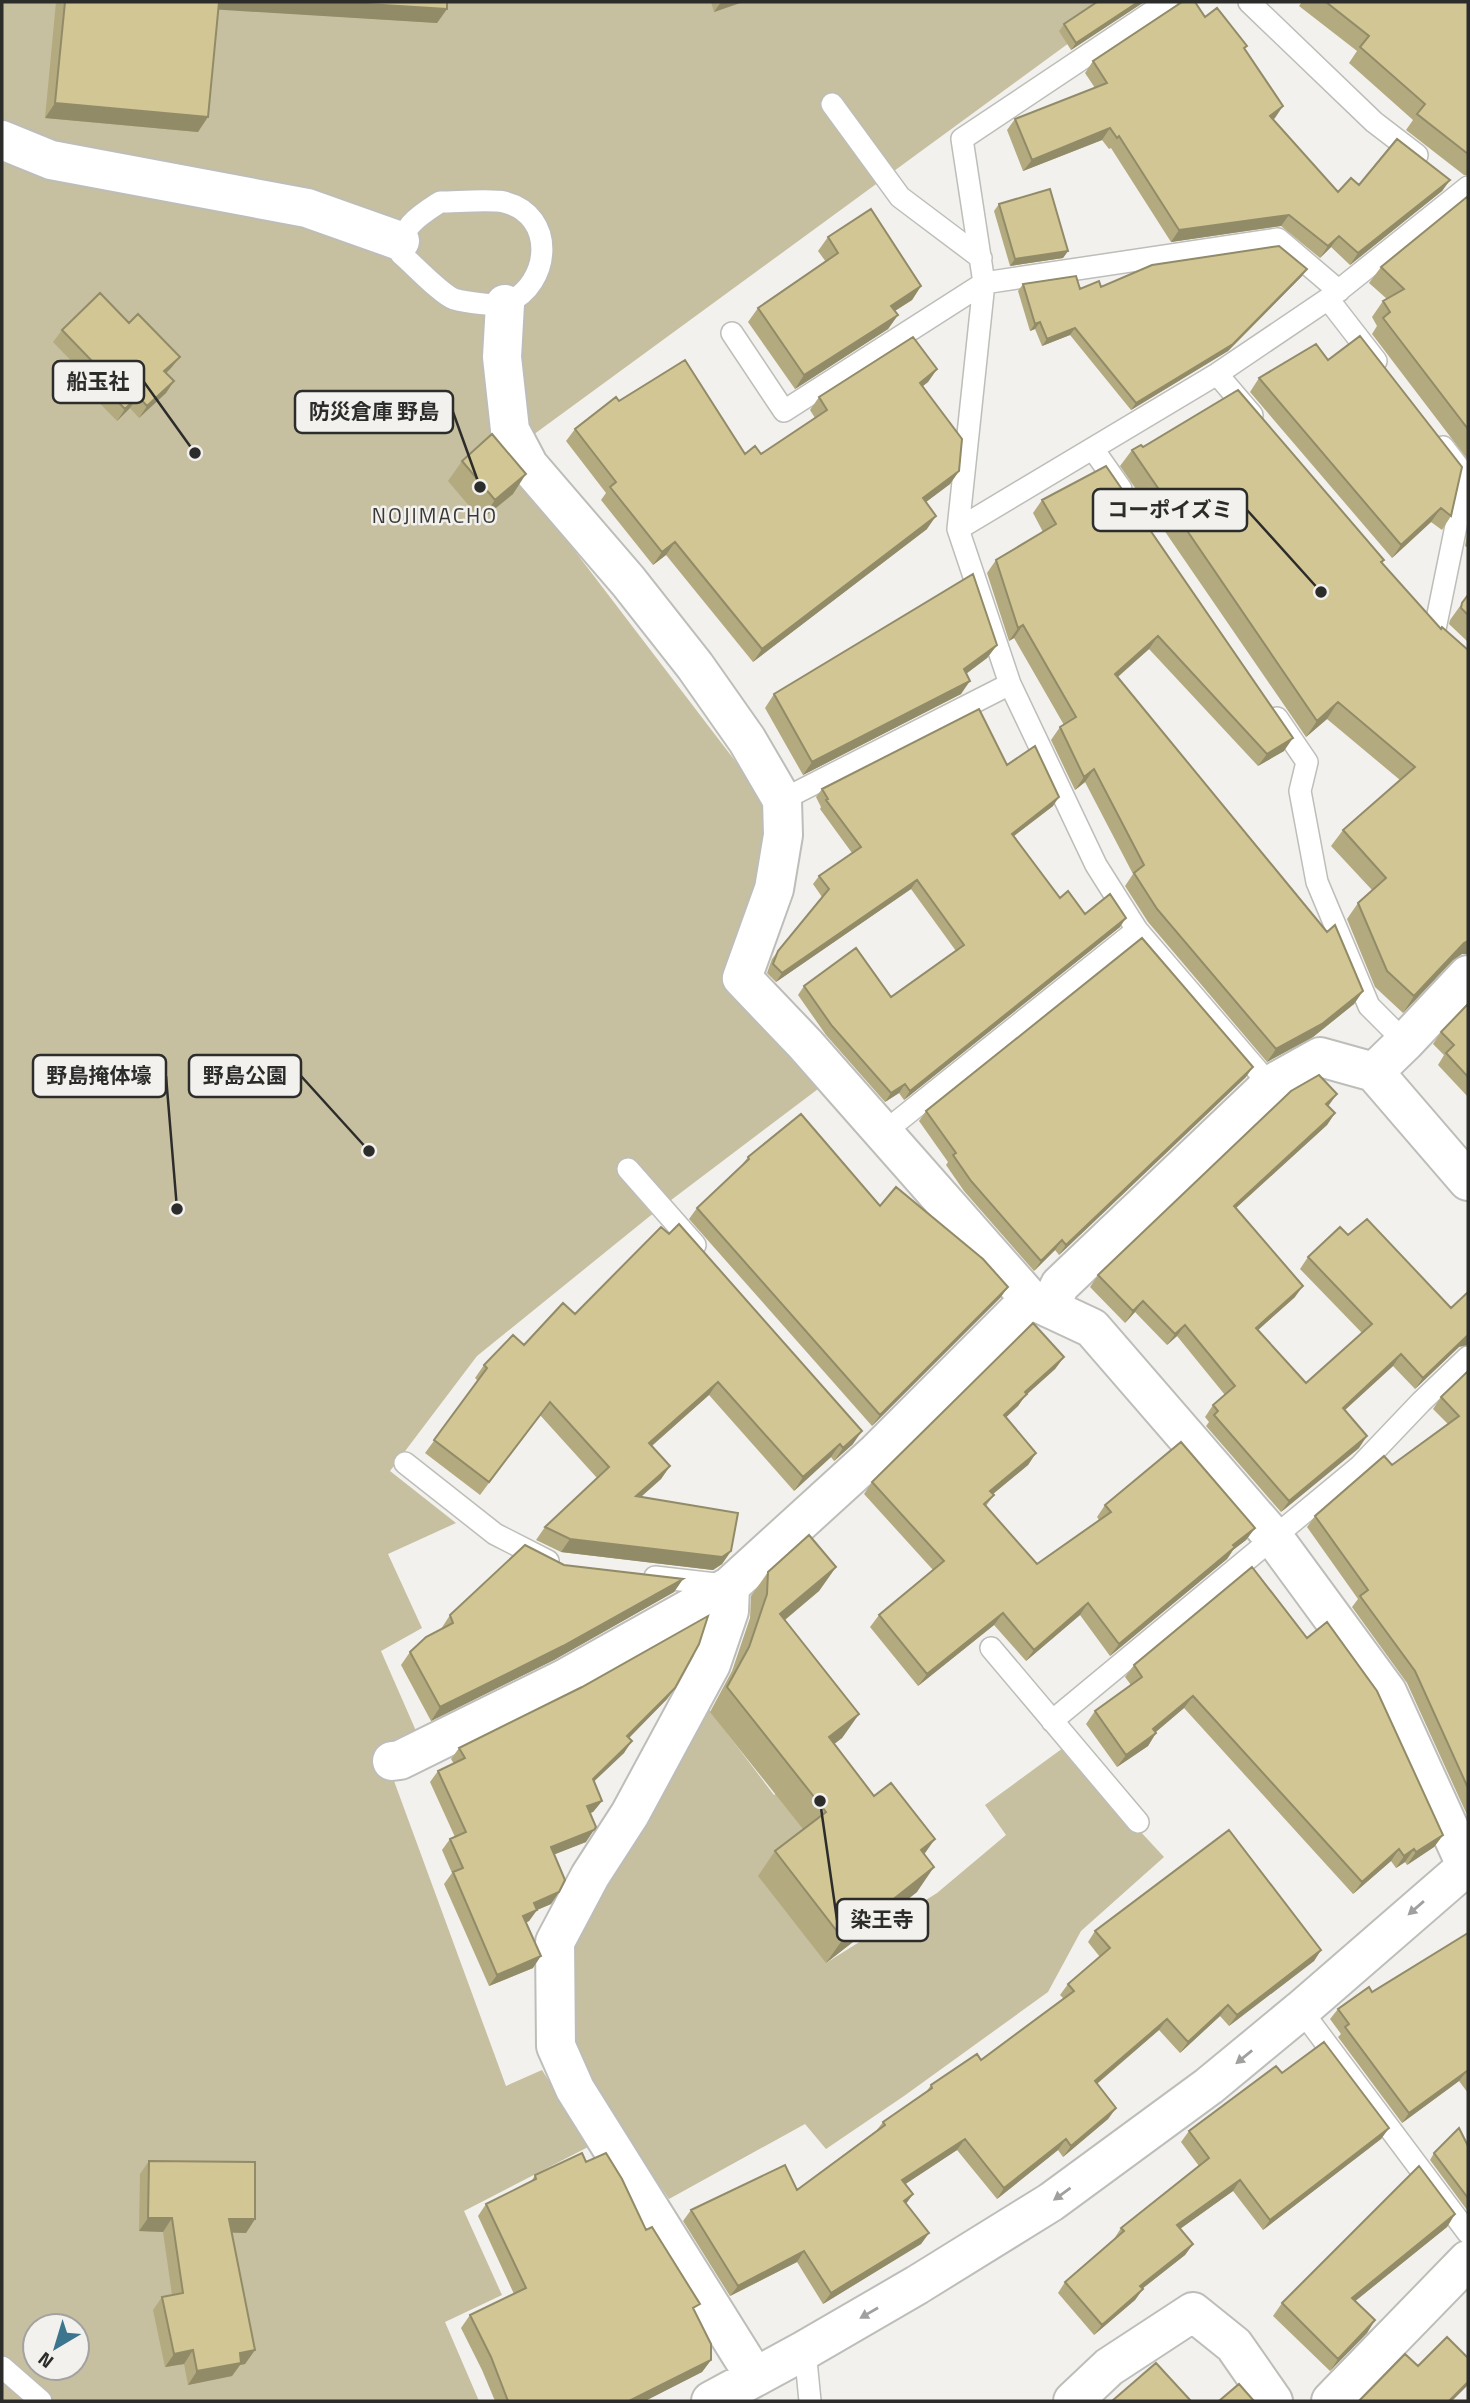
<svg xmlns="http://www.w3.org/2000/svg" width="1470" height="2403" viewBox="0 0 1470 2403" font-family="'Titillium Web','Noto Sans JP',sans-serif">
<rect width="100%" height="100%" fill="#f2f1ee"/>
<path fill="#c6bfa0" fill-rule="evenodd" d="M2 2H1125L503 457 765 800V885L728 972 822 1086 650 1216 477 1356 390 1471 456 1523 388 1554 422 1628 381 1651 420 1740 390 1770 506 2086 542 2070 590 2146 464 2211 502 2295 445 2322 479 2401H2ZM35 2326H77V2368H35Z
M708 1708 774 1795 786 1787 819 1829 826 1963 937 1893 1006 1835 985 1805 1063 1748 1164 1857 1081 1931 1048 1992 904 2096 826 2149 805 2124 669 2199 577 2066 568 1958 611 1868Z"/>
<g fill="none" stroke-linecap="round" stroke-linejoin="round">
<g stroke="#bdbdb9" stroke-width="24">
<path id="lane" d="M1167 2 962 139 984 283 958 529 1010 684 1096 865 1137 930 1270 1085
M1249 2 1374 122 1417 155
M832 104 900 197 981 258
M440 202C456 202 492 199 504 202 557 215 551 284 507 303 498 307 464 302 454 299 441 294 414 265 401 254 398 228 420 215 440 202Z
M1328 299 1376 361
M732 333 784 411 984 283 1278 239 1339 291
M1217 374 1252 415
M1093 449 1121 489
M958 529 1217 374 1328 299 1468 187
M1435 629 1466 477 1443 447
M1277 718 1307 762 1300 791 1317 882 1369 1006 1405 1042
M782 800 1010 684
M883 1133 1137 930
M628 1169 695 1245
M405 1463 495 1534 548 1561
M655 1577 724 1585
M991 1648 1138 1822
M1052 1721 1360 1466 1421 1402 1468 1357
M1301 2010 1468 2233
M805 2350 810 2401
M2 2367 41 2401"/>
</g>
<g stroke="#bdbdb9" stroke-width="42">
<path id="street" d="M2 140 51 160 307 208 400 241
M505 304 502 357 510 430 529 466 628 581 695 666 747 740 782 800 783 835 774 889 742 978 805 1044 1030 1299 1092 1328 1274 1538 1387 1692 1466 1865
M1468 975 1405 1042 1374 1072 1468 1181
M1049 1308 1060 1285 1270 1085 1320 1057 1374 1072
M730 1586 729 1611 711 1664 630 1814 590 1876 555 1942 556 2046 575 2089 755 2377
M392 1761 400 1760 564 1679 730 1586 877 1452 1030 1299
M711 2401 805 2350 917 2285 1051 2202 1209 2086 1301 2010 1468 1865
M1073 2401 1109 2367 1193 2312 1234 2345 1273 2401
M1331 2401 1468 2260"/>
</g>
<use href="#lane" stroke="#fff" stroke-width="21"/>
<use href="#street" stroke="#fff" stroke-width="38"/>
</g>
<path fill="#b4aa7f" d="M56 2H447V9L437 23 218 9 198 132 45 118Z
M711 2H743L714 12Z
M1097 2H1144L1071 50 1059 31 1064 24Z
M1181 2H1195L1205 17 1245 49 1275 118 1273 119 1338 192 1359 185 1450 180 1442 191 1350 265 1331 247 1320 258 1281 226 1171 242 1111 148 1109 149 1102 140 1023 171 1007 130 1015 119 1095 88 1085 73 1093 61Z
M1302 2H1468V175H1464L1406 130 1413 120 1349 63 1357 51 1299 6Z
M1468 196V460L1372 334 1377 326 1372 317 1383 301 1387 299 1369 283 1381 267Z
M999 204 1068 251 1063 258 1010 266 994 211Z
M828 237 921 286 912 300 895 311 898 315 888 329 795 389 748 322 758 308 826 262 818 251Z
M1302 276 1228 351 1131 410 1070 335 1042 346 1035 329 1030 331 1018 291 1023 284 1080 289Z
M129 323 180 357 171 368 166 373 174 381 166 393 139 418 130 408 117 421 76 379 81 371 53 342 62 330Z
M937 369 928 382 923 386 959 471 950 484 926 502 927 529 753 662 666 555 653 565 601 500 606 493 566 441 575 429 745 454H761L815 418 810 410 819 397Z
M1259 378 1451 516 1442 530 1431 522 1392 558 1250 392Z
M1143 447 1384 560 1382 563 1441 629 1468 650V954H1462L1453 960 1403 1013 1375 987 1347 919 1358 903 1372 890 1331 846 1343 830 1400 780 1327 719 1306 737 1120 466 1132 450Z
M462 461 513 494 481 520 448 481Z
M1042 500 1284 751 1258 766 1149 649 1118 677 1363 991 1354 1004 1313 1037 1267 1062 1148 922 1125 886 1133 874 1085 782 1075 790 1051 740 1060 727 1064 725 1014 638 1009 641 987 573 996 560 1043 532 1033 513Z
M1468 530V548L1465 546Z
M1468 595V642L1449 624 1450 620Z
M997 645 987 658 966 674 961 694 803 775 765 708 774 694Z
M1007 765 1053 806 1014 836 1060 898 1085 914 1120 927 904 1100 899 1093 885 1102 826 1035 798 995 804 986 891 997 956 951 911 889 776 982 767 973 772 959 778 951 822 897 813 884 819 876 852 853 820 809 821 807 816 797 822 789Z
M1468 1004V1097L1438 1065 1444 1055 1433 1044 1441 1032Z
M1246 1077 1059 1255 1055 1250 1034 1271 964 1191 946 1165 948 1162 919 1121 926 1111Z
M1328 1106 1335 1113 1327 1125 1236 1208 1295 1297 1258 1330 1306 1383 1362 1333 1300 1269 1308 1257 1459 1347 1415 1389 1393 1366 1345 1410 1359 1448 1281 1512 1206 1426 1209 1422 1205 1417 1213 1405 1225 1395 1177 1336 1167 1345 1135 1312 1125 1323 1090 1287 1098 1275Z
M748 1157 880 1206 1008 1287 1000 1298 872 1426 689 1219 697 1208 742 1165Z
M575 1314 853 1444 834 1461 831 1457 794 1491 709 1395 652 1446 670 1466 661 1479 641 1497 731 1551 722 1564 713 1570 561 1552 536 1540 545 1527 597 1478 540 1415 480 1495 425 1453 478 1381 475 1378 484 1365 524 1345Z
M1064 1357 1055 1369 1025 1396 1018 1406 1006 1417 1036 1453 1028 1465 993 1494 994 1495 986 1506 1037 1564 1099 1520 1097 1517 1105 1505 1255 1528 1246 1540 1233 1550 1227 1559 1110 1656 1080 1615 1026 1661 994 1625 918 1686 870 1627 879 1615 933 1570 864 1494 872 1482Z
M1468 1371V1817L1407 1683 1352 1607 1358 1599 1307 1527 1315 1516 1392 1465 1448 1424 1433 1409 1441 1397Z
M564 1565 683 1579 674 1592 554 1660 431 1721 401 1665 410 1652 441 1629 450 1615Z
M836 1567 819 1591 785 1620 859 1714 842 1738 834 1744 874 1796 924 1854 917 1892 826 1963 758 1876 775 1851 803 1829 710 1712 732 1671 750 1618 751 1596 768 1572Z
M1252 1567 1443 1835 1434 1847 1407 1865 1405 1862 1396 1868 1391 1861 1353 1894 1184 1708 1156 1732V1733L1148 1746 1117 1767 1086 1724 1095 1711 1131 1685 1125 1677 1134 1665Z
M675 1688 667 1699 629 1738 624 1753 594 1781 602 1801 593 1812 590 1813 586 1842 554 1854 559 1892 551 1904 537 1910 529 1921 526 1923 533 1968 489 1986 444 1884 452 1873 442 1850 450 1839 455 1837 430 1782 438 1771 454 1764 451 1759 459 1748Z
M1095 1931 1321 1950 1314 1961 1229 2026 1220 2016 1180 2053 1159 2030 1097 2084 1116 2108 1108 2119 1063 2157 1058 2150 997 2199 957 2150 905 2184 913 2194 906 2204 929 2233 921 2244 823 2304 797 2262 730 2296 683 2221 691 2210 797 2190 876 2131 883 2122 926 2092 931 2085 981 2060 1064 1999 1060 1995 1068 1984 1100 1957 1088 1942Z
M1468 1933V2093L1459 2081 1402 2123 1338 2037 1341 2034 1330 2019 1338 2009 1372 1992Z
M1282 2073 1389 2128 1381 2139 1263 2230 1233 2191 1180 2229 1193 2244 1185 2255 1143 2288 1135 2300 1094 2335 1058 2293 1065 2282 1114 2239 1121 2228 1199 2166 1181 2142 1189 2131Z
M1468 2146V2209L1467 2210 1430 2160 1434 2153Z
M149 2161 255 2219 246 2233H232L255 2350 245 2364 240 2365 232 2376 188 2385 184 2364 165 2367 153 2310 162 2297 172 2295 163 2232 139 2231 140 2174Z
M586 2162 646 2230 695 2312 711 2360 702 2372 645 2401H495L482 2370 461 2328 470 2315 514 2294 478 2216 486 2204 531 2182 535 2175Z
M1455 2214 1447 2227 1355 2301 1375 2320 1367 2333 1330 2371 1273 2316 1282 2303Z"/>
<path fill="#928b68" d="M214 2H335L447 9 437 23 209 9Z
M721 2H743L714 12Z
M1138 2H1144L1071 50 1076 43Z
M55 103 208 117 198 132 45 118Z
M1283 106 1275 118 1262 127 1270 116Z
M1110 128 1102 140 1023 171 1032 160Z
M1450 180 1442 191 1350 265 1358 253Z
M1289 215 1281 226 1171 242 1179 230Z
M1339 236 1331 247 1320 258 1328 246Z
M1068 251 1063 258 1010 266 1015 259Z
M1307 269 1302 276 1228 351 1131 410 1136 403Z
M921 286 912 300 882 319 891 306Z
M898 315 888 329 795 389 804 375Z
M1040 322 1035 329 1030 331 1035 324Z
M1075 328 1070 335 1042 346 1047 339Z
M180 357 171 368 156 383 164 371Z
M937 369 928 382 911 395 920 383Z
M174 381 166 393 139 418 147 406Z
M138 396 130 408 117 421 125 409Z
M959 471 950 484 914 511 923 498Z
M526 474 513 494 481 520 495 500Z
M1441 508 1431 522 1392 558 1401 545Z
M936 516 927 529 753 662 762 649Z
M675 542 666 555 653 565 662 552Z
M1023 625 1014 638 1009 641 1018 628Z
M1158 636 1149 649 1106 687 1115 674Z
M997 645 987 658 955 682 964 669Z
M970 681 961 694 803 775 812 762Z
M1338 702 1327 719 1306 737 1317 721Z
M1293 738 1284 751 1258 766 1267 754Z
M1094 769 1085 782 1075 790 1084 777Z
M1059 797 1053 806 1006 842 1012 834Z
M917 880 911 889 776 982 782 973Z
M1126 918 1120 927 904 1100 910 1091Z
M1468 941V954H1462L1453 960 1403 1013 1414 996 1464 943Z
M1363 991 1354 1004 1313 1037 1267 1062 1276 1049Z
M1253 1067 1246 1077 1059 1255 1066 1245Z
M905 1084 899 1093 885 1102 891 1093Z
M1337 1094 1329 1105 1318 1115 1326 1104Z
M1335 1113 1327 1125 1226 1217 1234 1206Z
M1062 1240 1055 1250 1034 1271 1041 1261Z
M1303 1286 1295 1297 1248 1339 1256 1328Z
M1008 1287 1000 1298 872 1426 880 1415Z
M1143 1301 1135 1312 1125 1323 1133 1311Z
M1185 1325 1177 1336 1167 1345 1175 1334Z
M1468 1335V1345L1459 1347 1415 1389 1423 1378Z
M1401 1354 1393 1366 1335 1419 1343 1408Z
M1064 1357 1055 1369 1025 1396 1018 1406 996 1427 1004 1415 1025 1392Z
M718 1382 709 1395 640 1456 649 1443Z
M862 1431 853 1444 834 1461 843 1448Z
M1367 1436 1359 1448 1281 1512 1289 1501Z
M840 1444 831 1457 794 1491 803 1477Z
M1036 1453 1028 1465 982 1503 990 1491Z
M670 1466 661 1479 627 1509 636 1496Z
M1255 1528 1246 1540 1233 1550 1227 1559 1110 1656 1119 1644 1233 1545Z
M570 1539 731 1551 722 1564 713 1570 561 1552Z
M836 1567 819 1591 763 1638 780 1614Z
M683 1579 674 1592 554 1660 431 1721 440 1707Z
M1088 1603 1080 1615 1026 1661 1034 1650Z
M1003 1613 994 1625 918 1686 927 1674Z
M675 1688 667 1699 619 1748 627 1736Z
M1193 1696 1184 1708 1145 1741 1156 1733 1148 1746 1117 1767 1126 1755 1153 1729Z
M859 1714 842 1738 812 1761 829 1737Z
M632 1741 624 1753 585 1790 593 1779Z
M602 1801 593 1812 579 1817 587 1806Z
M594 1830 586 1842 543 1859 551 1847Z
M1443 1835 1434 1847 1407 1865 1416 1852Z
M935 1839 918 1863 921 1850Z
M1399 1849 1391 1861 1353 1894 1362 1882Z
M1414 1849 1405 1862 1396 1868 1404 1856Z
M934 1867 917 1892 826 1963 843 1939Z
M559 1892 551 1904 537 1910 529 1921 515 1927 534 1903Z
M1321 1950 1314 1961 1229 2026 1237 2015Z
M541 1956 533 1968 489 1986 497 1975Z
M1228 2005 1220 2016 1180 2053 1188 2042Z
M1167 2019 1159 2030 1087 2092 1095 2081Z
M1467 2071 1459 2081 1402 2123 1409 2113Z
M1116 2108 1108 2119 1063 2157 1071 2146Z
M1389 2128 1381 2139 1263 2230 1270 2220Z
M965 2139 957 2150 895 2191 902 2180Z
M1066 2139 1058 2150 997 2199 1004 2188Z
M1240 2180 1233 2191 1170 2236 1177 2225Z
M913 2194 905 2205 904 2201Z
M1455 2214 1447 2227 1343 2311 1352 2298Z
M148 2218H172L163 2232 139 2231Z
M229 2219H255L246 2233 219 2232Z
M929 2233 921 2244 823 2304 831 2293Z
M1193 2244 1185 2255 1133 2296 1140 2286Z
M804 2251 797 2262 730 2296 738 2286Z
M1143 2289 1135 2300 1094 2335 1102 2325Z
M1375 2320 1367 2333 1330 2371 1338 2359Z
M193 2350 184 2364 165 2367 174 2354Z
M255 2350 245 2364 240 2365 232 2376 188 2385 197 2371 240 2353Z
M711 2360 702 2372 645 2401H629Z
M1468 2382V2385L1452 2401H1449Z"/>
<path fill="#d1c694" stroke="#928b68" stroke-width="2" d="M65 2H219L208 117 55 103Z
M335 2H447V9Z
M1097 2H1138L1076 43 1064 24Z
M1182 2H1195L1205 17 1217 8 1247 46 1244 48 1283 106 1270 116 1338 192 1351 178 1359 185 1397 139 1450 180 1358 253 1339 236 1328 246 1289 215 1179 230 1119 136 1117 138 1110 128 1032 160 1015 119 1107 83 1093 61Z
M1326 2H1468V154L1417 114 1425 104 1360 47 1369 36Z
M1050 189 1068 251 1015 259 999 204Z
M1468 196V429L1383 318 1390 312 1383 301 1404 289 1381 267Z
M871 209 921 286 891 306 898 315 804 375 758 308 838 253 828 237Z
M1279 246 1307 269 1233 344 1136 403 1075 328 1047 339 1040 322 1035 324 1023 284 1076 276 1080 289 1099 281 1101 287 1152 265Z
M100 293 129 323 138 314 180 357 164 371 174 381 147 406 138 396 125 409 84 367 91 360 62 330Z
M1360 336 1462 467 1451 516 1441 508 1401 545 1259 378 1316 344 1328 360Z
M913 337 937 369 920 383 962 439 959 471 923 498 936 516 762 649 675 542 662 552 610 487 616 482 575 429 616 397 619 401 685 360 745 454 755 446 761 454 827 410 819 397Z
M1238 390 1384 560 1381 562 1441 629 1442 627 1468 650V941L1464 943 1414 996 1387 971 1358 903 1386 878 1343 830 1415 767 1338 702 1317 721 1132 450 1141 445 1143 447Z
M492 434 526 474 495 500 462 461Z
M1106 466 1293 738 1267 754 1158 636 1115 674 1327 932 1335 925 1363 991 1322 1024 1276 1049 1157 909 1134 873 1144 865 1094 769 1084 777 1060 727 1076 717 1023 625 1018 628 996 560 1056 524 1042 500Z
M973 574 997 645 964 669 970 681 812 762 774 694Z
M1468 595V615L1461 608 1462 603Z
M979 709 1007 765 1035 746 1059 797 1012 834 1060 898 1068 891 1085 914 1110 894 1126 918 910 1091 905 1084 891 1093 832 1026 804 986 856 948 891 997 964 945 917 880 782 973 773 964 778 951 829 889 819 876 861 847 826 800 828 799 822 789Z
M1142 938 1253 1067 1066 1245 1062 1240 1041 1261 971 1181 953 1155 956 1153 926 1111Z
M1468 1004V1077L1446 1053 1454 1045 1441 1032Z
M1319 1075 1337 1094 1326 1104 1335 1113 1234 1206 1303 1286 1256 1328 1306 1383 1372 1324 1308 1257 1340 1227 1348 1235 1367 1219 1451 1308 1468 1292V1335L1423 1378 1401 1354 1343 1408 1367 1436 1289 1501 1214 1415 1218 1411 1213 1405 1235 1386 1185 1325 1175 1334 1143 1301 1133 1311 1098 1275 1291 1091Z
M801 1114 880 1206 896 1187 983 1259 1008 1287 880 1415 697 1208 749 1159 748 1157Z
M679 1224 862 1431 843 1448 840 1444 803 1477 718 1382 649 1443 670 1466 636 1496 738 1513 731 1551 722 1557 570 1539 545 1527 609 1467 550 1402 489 1482 434 1440 487 1368 484 1365 513 1335 524 1345 563 1303 575 1314 661 1227 669 1234Z
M1033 1323 1064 1357 1025 1392 1027 1394 1004 1415 1036 1453 990 1491 994 1495 984 1504 1037 1564 1111 1512 1105 1505 1181 1442 1255 1528 1233 1545 1235 1547 1119 1644 1088 1603 1034 1650 1003 1613 927 1674 879 1615 944 1561 872 1482Z
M1468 1371V1788L1415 1671 1360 1596 1368 1590 1315 1516 1384 1456 1392 1465 1459 1416 1441 1397Z
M809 1535 836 1567 780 1614 859 1714 829 1737 874 1796 891 1783 935 1839 921 1850 934 1867 843 1939 775 1851 826 1812 727 1687 749 1647 767 1594 768 1572Z
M525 1545 564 1565 683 1579 563 1646 440 1707 410 1652 426 1637 453 1623 450 1615Z
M1252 1567 1307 1638 1327 1622 1377 1691 1443 1835 1416 1852 1414 1849 1404 1856 1399 1849 1362 1882 1193 1696 1153 1729 1156 1733 1126 1755 1095 1711 1142 1677 1134 1665Z
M708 1616 699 1644 675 1688 627 1736 632 1741 593 1779 602 1801 587 1806 596 1827 594 1830 551 1847 565 1880 559 1892 534 1903 537 1910 523 1916 541 1956 497 1975 453 1872 463 1868 450 1839 466 1832 438 1771 465 1758 459 1748 582 1687Z
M1229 1830 1321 1950 1237 2015 1228 2005 1188 2042 1167 2019 1095 2081 1116 2108 1071 2146 1066 2139 1004 2188 965 2139 902 2180 913 2194 904 2201 929 2233 831 2293 804 2251 738 2286 691 2210 785 2165 797 2190 885 2125 883 2122 932 2088 931 2085 977 2054 981 2060 1074 1991 1068 1984 1110 1948 1095 1931Z
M1468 1933V2073L1467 2071 1409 2113 1345 2027 1349 2024 1338 2009 1369 1987 1372 1992Z
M1324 2042 1389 2128 1270 2220 1240 2180 1177 2225 1193 2244 1140 2286 1143 2289 1102 2325 1065 2282 1124 2231 1121 2228 1209 2158 1189 2131 1276 2066 1282 2073Z
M1459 2128 1468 2146V2198L1434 2153Z
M582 2153 586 2162 606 2153 622 2179 646 2230 652 2227 700 2304 693 2308 711 2344V2360L629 2401H508L491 2357 470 2315 526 2288 486 2204 536 2179 535 2175Z
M149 2161 255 2162V2219H229L255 2350 240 2353 241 2363 197 2371 193 2350 174 2354 162 2297 183 2293 172 2218H148Z
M1419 2166 1455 2214 1352 2298 1375 2320 1338 2359 1282 2303Z
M1447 2337 1468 2358V2382L1449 2401H1359L1405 2354 1418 2366Z
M1156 2363 1191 2401H1112Z
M1239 2384 1254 2401H1219Z"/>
<defs><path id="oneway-solid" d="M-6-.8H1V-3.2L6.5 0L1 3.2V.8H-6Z" transform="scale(1.75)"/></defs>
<g fill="#a0a09f">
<use href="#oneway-solid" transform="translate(1416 1908) rotate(139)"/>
<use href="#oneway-solid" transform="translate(1244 2057) rotate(141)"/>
<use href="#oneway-solid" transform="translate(1062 2194) rotate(144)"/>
<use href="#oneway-solid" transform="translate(869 2313) rotate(150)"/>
</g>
<g text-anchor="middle" stroke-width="5" stroke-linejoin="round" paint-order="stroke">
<g font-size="21" letter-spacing="2" fill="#393835" stroke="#f2f1ee">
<text x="435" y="523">NOJIMACHO</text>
</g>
</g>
<path fill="none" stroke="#2c2c2a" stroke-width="2.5" d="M195 453L144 382M480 487L453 412M1321 592L1247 510M369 1151L301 1076M177 1209L166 1076M820 1801L837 1920"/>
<g fill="#2c2c2a" stroke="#f2f1ee" stroke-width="2.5">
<circle cx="195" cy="453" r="7"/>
<circle cx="480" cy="487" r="7"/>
<circle cx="1321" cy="592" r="7"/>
<circle cx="369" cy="1151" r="7"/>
<circle cx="177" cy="1209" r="7"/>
<circle cx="820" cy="1801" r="7"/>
</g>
<g fill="#f2f1ee" stroke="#2c2c2a" stroke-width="2.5">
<rect x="53" y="361" width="91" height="42" rx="7"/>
<rect x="295" y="391" width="158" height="42" rx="7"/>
<rect x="1093" y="489" width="154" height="42" rx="7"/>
<rect x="189" y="1055" width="112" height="42" rx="7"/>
<rect x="33" y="1055" width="133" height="42" rx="7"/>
<rect x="837" y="1899" width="91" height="42" rx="7"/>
</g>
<g font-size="21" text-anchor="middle" font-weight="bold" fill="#2c2c2a">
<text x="98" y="389">船玉社</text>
<text x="374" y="419">防災倉庫 野島</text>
<text x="1170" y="517">コーポイズミ</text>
<text x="245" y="1083">野島公園</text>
<text x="99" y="1083">野島掩体壕</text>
<text x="882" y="1927">染王寺</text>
</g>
<rect width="1470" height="2403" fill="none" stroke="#2c2c2a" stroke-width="7"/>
<g transform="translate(56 2347) rotate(218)"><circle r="33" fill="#f2f1ee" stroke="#a3a2a0" stroke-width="2"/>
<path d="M0-5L12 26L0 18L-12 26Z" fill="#3c758e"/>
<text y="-10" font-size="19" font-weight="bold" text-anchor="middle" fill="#2c2c2a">N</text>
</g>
</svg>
